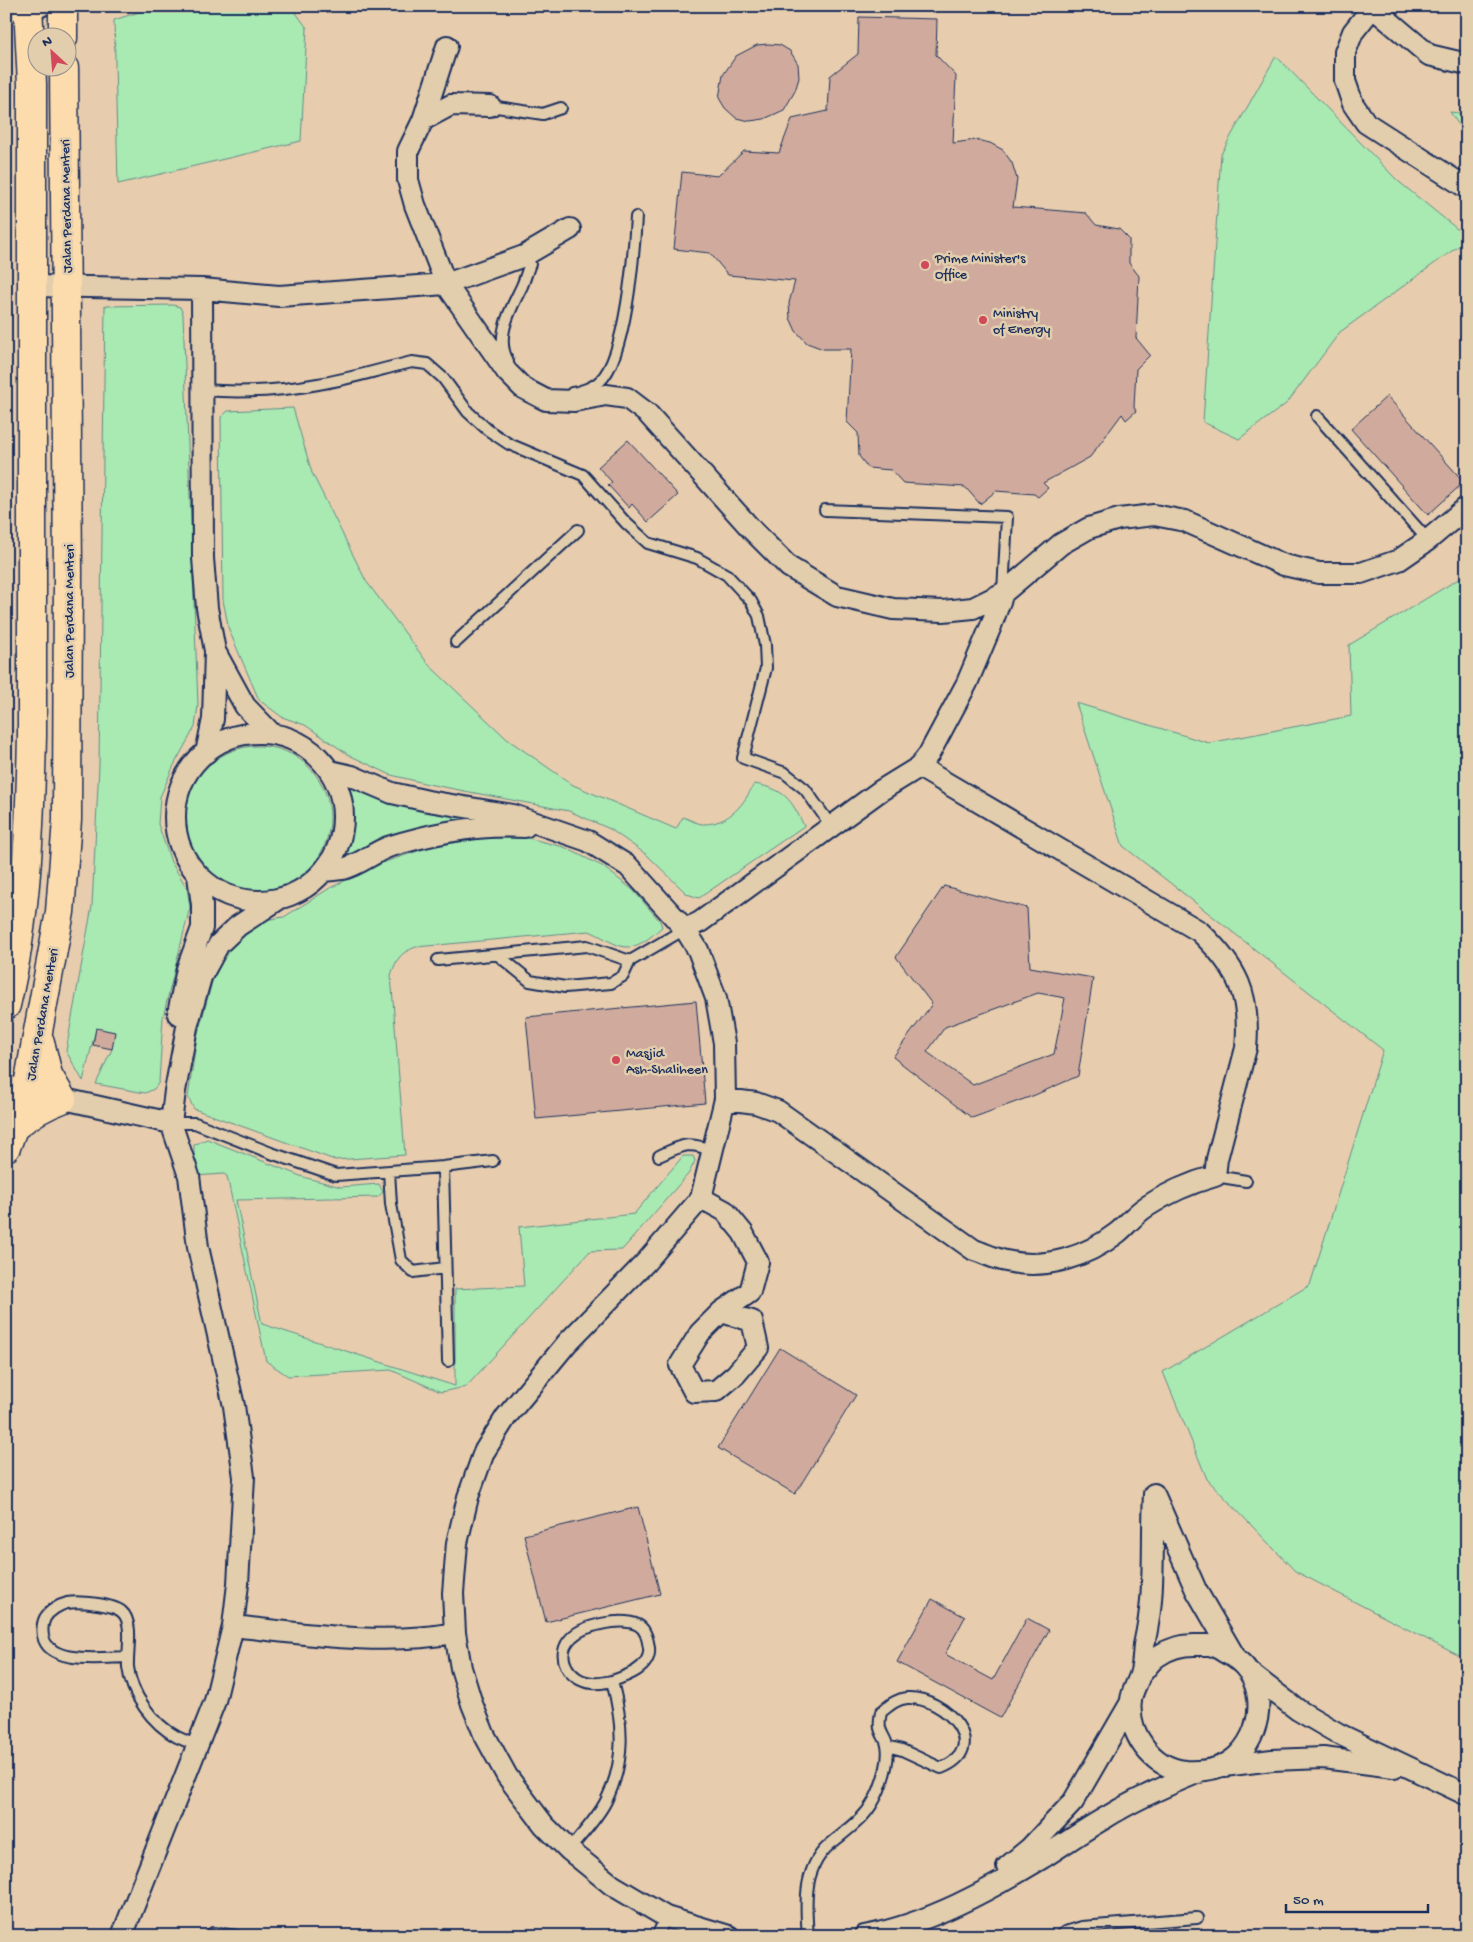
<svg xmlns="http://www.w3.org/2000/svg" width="1473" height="1942" viewBox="0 0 1473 1942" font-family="'Gochi Hand',sans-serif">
<rect width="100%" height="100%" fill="#e7cdad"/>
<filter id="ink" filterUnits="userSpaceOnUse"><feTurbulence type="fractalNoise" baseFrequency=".02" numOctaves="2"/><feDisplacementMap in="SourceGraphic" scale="10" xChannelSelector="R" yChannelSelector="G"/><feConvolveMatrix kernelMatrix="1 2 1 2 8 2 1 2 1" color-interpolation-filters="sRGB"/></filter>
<g filter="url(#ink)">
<path fill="#a9e9b2" stroke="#628c88" d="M158 6H291L307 28 301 141 118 184 114 20Z
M1276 56 1398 181 1467 237V240L1340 332 1287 403 1239 439 1203 422 1221 154Z
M1450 112 1467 114V137Z
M173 305 180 307 183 314 198 705 195 727 174 765 160 797 158 824 171 862 187 888 190 907 163 1017 159 1082 154 1089 145 1093 96 1084 112 1049 114 1032 96 1029 83 1081 66 1051 92 906 99 765 105 306Z
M293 408 312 473 366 581 429 665 507 739 573 785 676 829 683 817C689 819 699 825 705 824 730 823 744 804 754 784 785 789 791 799 804 826L699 898 687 894 647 855 610 829 569 811 428 784 391 775 349 755 305 725 282 717 259 700 229 630 223 600 221 417 228 411Z
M1467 574V1660L1295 1571 1207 1479 1163 1372 1310 1285 1383 1050 1123 846 1076 703 1209 743 1351 716 1349 645Z
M186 818a72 72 0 1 1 144 0a72 72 0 1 1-144 0Z
M6 761 11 810 6 838Z
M349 783 475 818 402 835 346 857C355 827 356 813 349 783Z
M483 838H528L564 847 602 866 633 890 660 921 662 927C652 936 636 951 621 946 612 944 600 935 589 931L416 947C400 953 397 958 391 975L405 1155 335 1160 194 1109 188 1097 197 1037 214 975 228 948 249 928 264 920 284 917 330 888 379 864 430 847Z
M207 1139 303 1177 341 1187 379 1184 383 1192 378 1197 236 1200 262 1324 455 1386V1289L524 1286 519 1227 634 1214 683 1156H693L695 1161 689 1173 622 1250 590 1251 466 1387 441 1392 391 1370 288 1376 266 1361 227 1176 224 1174 194 1176V1145Z"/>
<path fill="#d0ab9d" stroke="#1b2f5e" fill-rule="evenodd" d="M859 17 937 19 936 55 956 76 953 143 976 140 990 143 1003 150 1012 163 1017 179 1013 207 1086 213 1096 225 1119 229 1129 239V263L1139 276 1136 338 1150 355 1136 369 1134 407 1136 411 1126 420 1122 414 1090 457 1043 483 1048 488 1038 497 1034 494 996 491 980 504 965 487 903 483 891 470 868 468 859 456 858 433 847 422 851 349H823L807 343 796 331 790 318 789 303 795 281 728 275 710 253 674 249 682 172 718 176 744 151 779 153 792 119 828 111 830 76 858 54Z
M769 44 780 45 790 51 798 64 799 78 795 91 784 110 764 119 750 121 736 118 725 108 719 98 723 75 736 56 757 45Z
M1387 396 1464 482 1428 515 1351 429Z
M628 440 678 495 648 522 632 504 629 508 608 485 612 482 598 467Z
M944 886 1027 908 1030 967 1093 978 1078 1076 1035 1095 972 1118 893 1057 932 1004 896 957ZM1038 993 1065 998 1054 1054 973 1085 927 1052 945 1027Z
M696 1001 705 1103 536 1119 526 1017Z
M96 1028 115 1032 112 1049 93 1045Z
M780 1348 856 1395 795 1494 718 1448Z
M638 1507 660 1594 546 1622 524 1535Z
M932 1599 965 1617 945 1654 993 1680 1027 1618 1049 1630 1000 1718 897 1662Z"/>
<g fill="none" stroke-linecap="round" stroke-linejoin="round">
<g stroke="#1b2f5e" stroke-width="14">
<path id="lane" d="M490 106 543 114 561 108
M508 361C494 337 511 309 522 286 525 279 527 271 530 264L524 256
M203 390C241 393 281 391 318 384 350 379 381 369 412 362L427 364 443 378 468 412 488 430 509 444 583 475 626 523 648 543 697 558 727 575 751 601 759 616 765 645 766 668 743 758 785 773 805 789 832 827
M572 393C580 392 594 387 600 381 626 357 634 253 636 217
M1317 416 1428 540
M825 510 1007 517 1003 592
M456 642 578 530
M498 955 530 981 565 987 611 983 623 976 630 961
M438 960 587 946 630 961 685 929
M171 1123H195L271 1153 336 1175 443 1167 493 1161
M659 1156C681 1146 688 1140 712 1151
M443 1167 448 1361
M389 1171 391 1204 401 1260 413 1272 445 1268
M1215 1176 1246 1181
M128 1657C105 1657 49 1666 43 1636 42 1630 42 1624 45 1618 49 1611 59 1605 67 1603 78 1601 114 1604 122 1612 134 1622 127 1653 128 1667 131 1695 153 1724 177 1737 183 1740 191 1743 198 1745
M569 1850C581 1835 597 1819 606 1801 626 1761 623 1723 612 1681 606 1682 599 1684 593 1683 569 1682 553 1655 572 1637 584 1625 622 1617 638 1625 646 1629 648 1640 649 1648 651 1668 627 1676 612 1681
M209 1936 213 1933 237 1936
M657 1936 666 1917
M808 1936C805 1901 803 1864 834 1841 854 1825 869 1815 879 1790 884 1777 890 1759 887 1745 886 1739 881 1734 880 1728 879 1723 880 1717 881 1712 889 1706 896 1699 907 1698 945 1696 993 1748 941 1768L902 1750 887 1746
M1060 1936 1065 1932 1082 1927 1197 1918"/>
</g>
<g stroke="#1b2f5e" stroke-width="24">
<path id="street" d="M1371 6 1429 55 1467 64
M6 8 28 11 41 6
M1372 8 1353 32 1345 52V81L1353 104 1366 123 1467 188
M447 46 423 120 408 151V180L415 205 446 284 507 372 523 388 546 400 574 401 606 395 627 398 648 414 753 531 789 567 837 596 893 609 943 611 973 608 1003 593 1061 544 1089 528 1119 519 1154 515 1185 521 1284 565 1319 573H1361L1399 560 1428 540 1467 507
M423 120 451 105 490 106
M31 286 202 289 279 296 446 284 524 256 570 229
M202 289 203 558 207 608 215 651 213 719 206 753
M216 653 245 706 272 734
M175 817a84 84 0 1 1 168 0a84 84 0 1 1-168 0Z
M330 771 352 776 392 793 428 801 513 815 588 841 628 866 685 929 698 950 716 998 724 1043 725 1099 701 1198 646 1262 567 1343 506 1417 484 1452 468 1497 457 1543 453 1593 455 1633 461 1668 472 1704 484 1734 507 1776 544 1825 569 1850 612 1885 666 1917 729 1936
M324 871C330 870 337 870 343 869 359 865 373 853 388 847 432 833 480 824 525 827
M685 929 700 922 880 791 919 767 929 754 967 683 991 626 1003 593
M178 1014 187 969 202 928V905L198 876
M6 1086 171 1123
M725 1099 756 1103 778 1111 974 1250C984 1253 995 1259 1006 1261 1046 1270 1086 1257 1117 1233 1127 1225 1135 1214 1146 1207 1167 1193 1190 1183 1215 1176L1217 1159 1246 1048C1251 994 1237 967 1199 931L919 767
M701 1198 725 1211 743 1233 758 1262 750 1292 721 1312 700 1333 680 1365 694 1392 716 1391 736 1374 758 1348 752 1321 721 1312
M1155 1496 1196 1590 1235 1657
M233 1626C307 1634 381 1646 455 1633
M1250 1673 1298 1710 1339 1734 1467 1795
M1140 1675C1146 1669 1151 1660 1158 1656 1168 1649 1182 1645 1194 1645 1199 1645 1204 1645 1209 1645 1215 1646 1221 1650 1226 1653 1267 1672 1267 1726 1238 1755 1224 1769 1204 1772 1185 1771 1152 1768 1127 1733 1131 1700 1132 1691 1137 1684 1140 1675 1143 1666 1143 1655 1144 1645 1147 1631 1150 1615 1151 1600 1154 1566 1152 1530 1154 1494
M1224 1766 1272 1760 1323 1758 1394 1767
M1007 1867 1030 1848 1073 1802 1131 1702
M122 1936 215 1701 233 1626 238 1584 244 1477 234 1406 198 1247 189 1176 171 1123 175 1091 187 1027 201 977 219 944 238 926 279 899
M864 1936C928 1924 988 1891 1044 1857 1064 1844 1084 1830 1105 1818 1134 1800 1165 1786 1197 1773"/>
</g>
<g stroke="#1b2f5e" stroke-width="31">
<path id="primary" d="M63 6V38
M6 1005C27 917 30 826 32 736V84L28 6
M14 1127C29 1114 43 1106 62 1099L48 1075 40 1042
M6 1147 27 1091 60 912 67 820 68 572 64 68"/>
</g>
<use href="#lane" stroke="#e2cead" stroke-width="10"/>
<use href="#street" stroke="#e2cead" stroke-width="20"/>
<use href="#primary" stroke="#fcdcac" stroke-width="28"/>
</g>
</g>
<g fill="#d1495b" stroke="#e2cead" stroke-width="2">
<circle cx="925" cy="265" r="5"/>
<circle cx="983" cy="320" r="5"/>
<circle cx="616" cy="1060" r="5"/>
</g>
<g text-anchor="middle" stroke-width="5" stroke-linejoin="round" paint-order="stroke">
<g font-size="14" fill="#1b2f5e" stroke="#e2cead">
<text transform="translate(65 206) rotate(-91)" y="5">Jalan Perdana Menteri</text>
<text transform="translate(68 611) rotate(-90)" y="5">Jalan Perdana Menteri</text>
<text transform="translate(41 1014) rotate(-80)" y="5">Jalan Perdana Menteri</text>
</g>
<g font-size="14" fill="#1b2f5e" stroke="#e2cead" text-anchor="start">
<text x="935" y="262">Prime Minister's<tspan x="935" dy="16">Office</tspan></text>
<text x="993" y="317">Ministry<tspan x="993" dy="16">of Energy</tspan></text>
<text x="626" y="1057">Masjid<tspan x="626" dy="16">Ash-Shaliheen</tspan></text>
</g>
</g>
<rect width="1473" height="1942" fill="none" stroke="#e2cead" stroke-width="25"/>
<rect x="12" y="12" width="1448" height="1917" fill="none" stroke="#1b2f5e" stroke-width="2" filter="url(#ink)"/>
<g transform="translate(52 52) rotate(334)"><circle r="24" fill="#e2cead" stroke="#928e8d"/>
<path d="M0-4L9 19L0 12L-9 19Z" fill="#d1495b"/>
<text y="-8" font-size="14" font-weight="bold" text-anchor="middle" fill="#1b2f5e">N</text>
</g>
<path d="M1286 1904v8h142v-8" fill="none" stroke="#1b2f5e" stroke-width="2.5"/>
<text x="1293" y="1904" font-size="15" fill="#1b2f5e" stroke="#e2cead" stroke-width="4" paint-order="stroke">50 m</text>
</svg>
